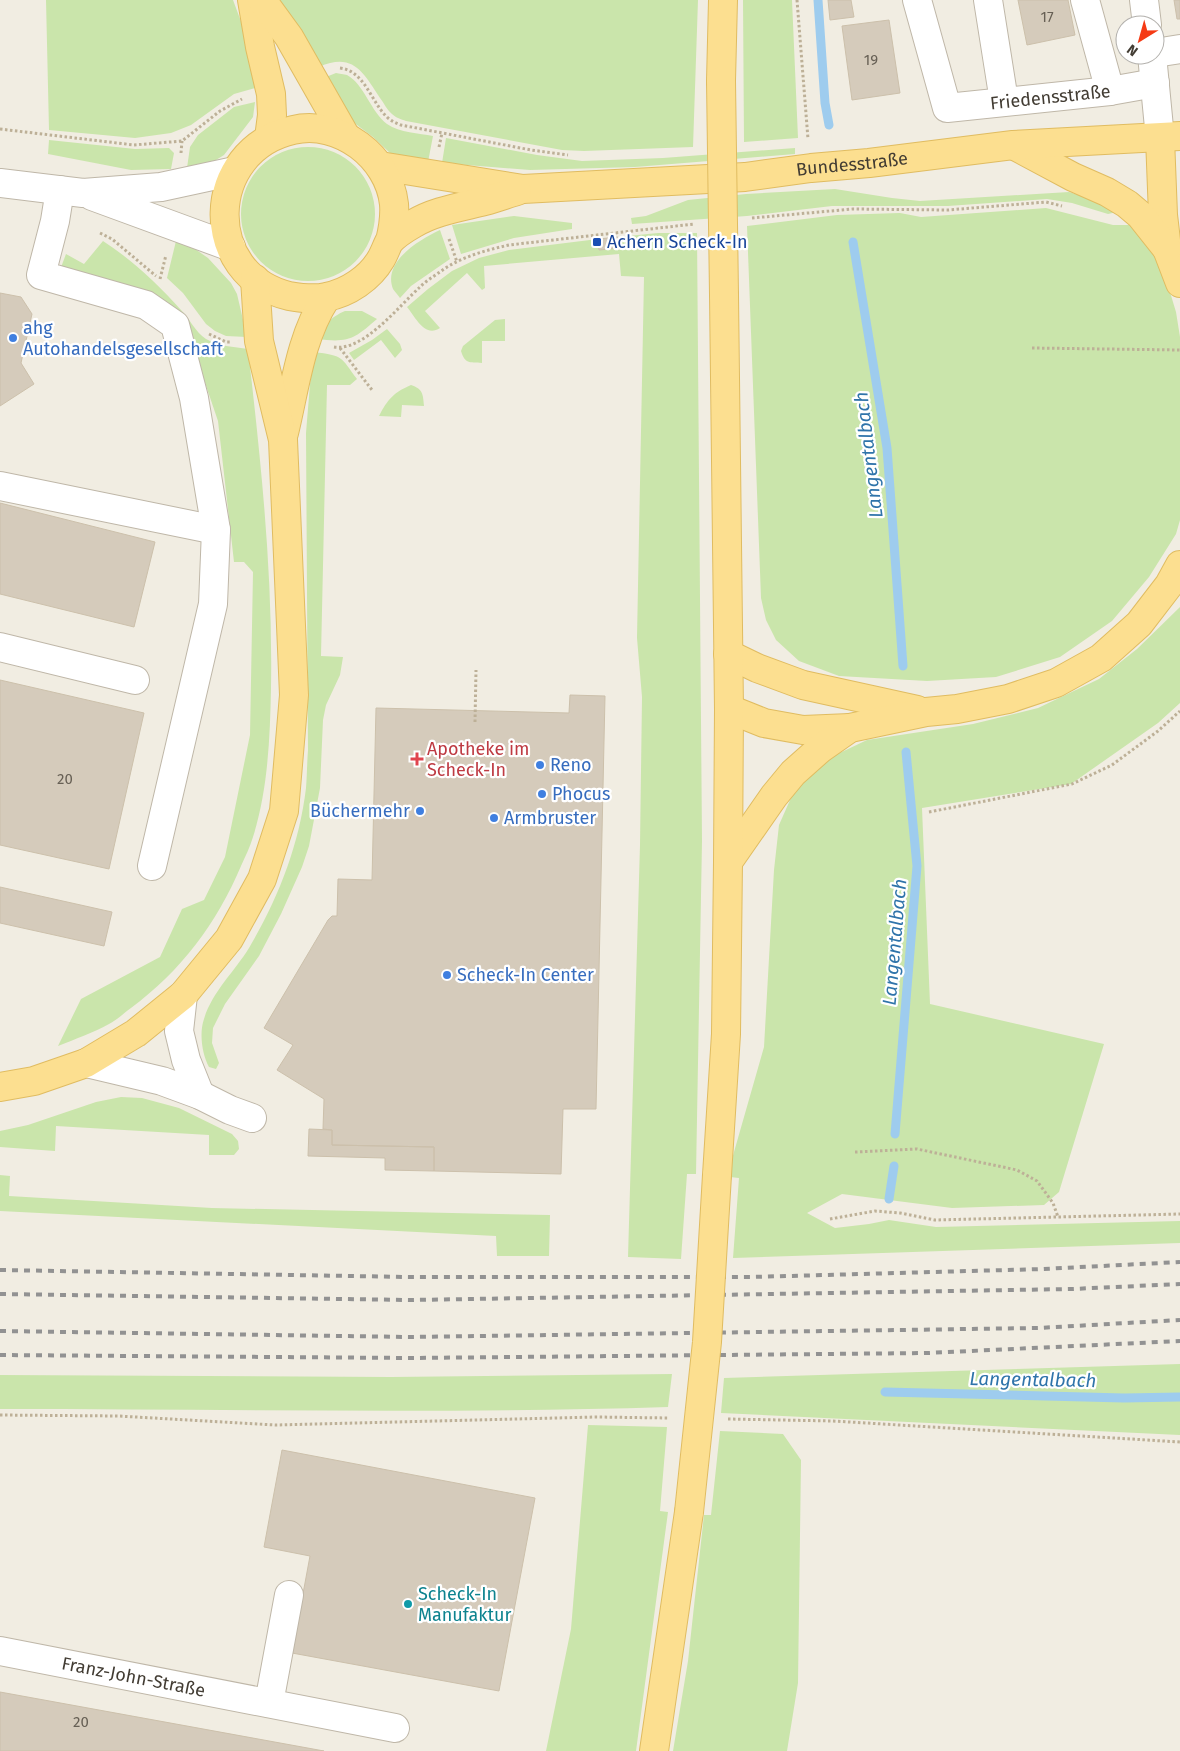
<svg xmlns="http://www.w3.org/2000/svg" width="1180" height="1751" viewBox="0 0 1180 1751" font-family="'Fira Sans',sans-serif">
<rect width="100%" height="100%" fill="#f1ede2"/>
<path fill="#cae5ab" d="M46 0H233L252 51 259 87 234 94 191 125 171 133 135 138 49 130Z
M280 0H698L693 147 584 151 562 150 406 121C401 119 396 118 392 114 387 110 384 103 380 98 363 72 353 52 319 67L314 65Z
M743 0H792L798 138 744 142Z
M336 73C339 74 344 74 347 75 364 84 371 112 387 124 400 133 419 133 433 136L428 162 404 158 390 153 373 137 353 122 326 77Z
M255 102 253 117 224 155 208 165 187 168 190 147 198 135 234 107Z
M446 138 537 155 582 161 663 158 795 148V154L635 167 530 170 442 163Z
M49 140 135 149 169 148 174 153 171 169 131 170 48 154Z
M241 214a67 67 0 1 1 134 0a67 67 0 1 1-134 0Z
M835 189 892 198 920 201 1069 192 1103 203 1117 212 1108 214 1072 203 1047 199 948 206H832L747 216 632 224 631 218 646 216 688 200 746 194Z
M1046 208 1113 225H1131L1160 259 1176 312 1180 337V520L1176 534 1149 577 1112 621 1060 657 996 677 927 681 839 676 799 661 776 640 766 620 761 598 747 226 837 215 900 213 921 217Z
M514 216 572 223V229L514 238 461 254 452 225Z
M440 230 450 259 411 286 400 298C398 295 395 292 393 289 382 261 421 239 440 230Z
M658 233H697L702 841 696 1174H687L681 1259 628 1257 640 845 642 697 637 638 644 277 621 276 619 254 484 266 485 288 482 290 467 273 425 311 440 328C425 338 416 318 407 307L428 289 452 271 479 258 509 250 598 239 620 247 618 237Z
M103 241C131 259 158 284 181 310 190 319 195 332 206 339 218 346 234 347 248 349 261 462 273 575 271 688 270 738 268 789 253 837 250 847 245 857 241 866 217 923 181 971 131 1008 124 1013 117 1020 109 1024 93 1033 75 1039 58 1046L81 999 160 957 182 909 204 900 225 857 250 735 253 572 244 562H234L218 421 199 365 175 318 60 270 66 254 84 264Z
M176 241 195 249 208 258 231 283 237 294 247 337 226 336 215 331 206 324 183 293 167 278Z
M345 311H362L377 319C354 339 349 343 317 339 326 324 329 318 345 311Z
M505 319V341H482V363C469 362 465 364 461 351L463 346 495 320Z
M387 329 400 344 402 350 395 358 381 340 354 360 349 353 372 340Z
M314 352C344 356 340 356 357 379L350 385H327L321 656 343 657 340 675 326 705 323 720 320 788 309 846 302 867 281 914 259 956 225 1004 213 1028 212 1043 219 1063 216 1069 209 1067C202 1054 199 1033 204 1019 212 992 235 971 249 948 278 899 299 846 306 788 307 776 307 763 308 750L306 433 310 384Z
M411 385C423 389 423 394 424 406L402 405 401 417 379 416C388 399 393 393 411 385Z
M1180 607V703L1158 723 1071 784 922 808 930 1004 1104 1044 1059 1192 1044 1205 952 1208 842 1194 807 1213 835 1228 869 1224 889 1220 936 1227 1180 1221V1243L733 1258 739 1178 730 1177 732 1159 764 1047 774 870 779 825 794 791 829 758 867 740 973 724 1038 708 1099 679 1137 649Z
M121 1097 142 1098 179 1108 232 1134 238 1141 239 1149 234 1155H209V1135L56 1126 55 1151 0 1147V1131L28 1125 96 1102Z
M0 1175 10 1176 9 1196 212 1208 550 1215 549 1256H497L496 1236 0 1211Z
M1180 1364V1435L721 1413 724 1378Z
M672 1374 668 1407C446 1414 223 1409 0 1409V1375L391 1377Z
M588 1425 667 1427 660 1511 668 1512 636 1751H546L571 1629Z
M720 1431 783 1434 801 1460 798 1683 787 1751H673L688 1661 704 1515H711Z"/>
<g fill="none" stroke-linecap="round" stroke-linejoin="round">
<path stroke="#9eccee" stroke-width="9" d="M818 0 825 103 829 125
M853 242 887 448 903 666
M895 1134 917 866 906 752
M889 1199 894 1166
M885 1392 1124 1398 1180 1397"/>
</g>
<path fill="#d5cbbb" stroke="#ccc0ab" d="M828 0H851L854 17 830 20Z
M1018 0H1068L1075 35 1027 45Z
M1174 0H1180V19H1177Z
M889 20 900 93 852 100 842 26Z
M618 237 620 248 599 250 598 239Z
M0 293 21 297 32 314 21 363 34 384 0 406Z
M0 503 155 542 134 627 0 594Z
M0 680 144 713 109 869 0 845Z
M570 695 605 696 596 1109H563L561 1174 434 1171V1147L332 1145V1130L323 1129 324 1099 277 1070 293 1045 264 1028 328 920 332 916H337L338 879 372 880 376 708 569 713Z
M0 887 112 912 104 946 0 923Z
M309 1129 332 1130V1145L434 1147V1171L385 1170V1158L308 1156Z
M282 1450 535 1498 499 1691 292 1653 310 1556 264 1547Z
M0 1692 324 1751H0Z"/>
<g fill="none" stroke-linecap="round" stroke-linejoin="round">
<g stroke="#bfb7a8" stroke-width="30">
<g id="minor">
<path id="s1" d="M917 0 947 108 1110 91 1155 83"/>
<path d="M988 0 1004 101"/>
<path d="M1085 0 1110 91"/>
<path d="M1144 0 1147 25"/>
<path d="M1155 53 1180 49"/>
<path d="M1152 55 1160 138"/>
<path d="M0 183 83 193 161 187 235 171"/>
<path d="M60 190 55 221 41 275 146 305 175 325 194 398 216 530 213 604 152 866"/>
<path d="M92 196 231 247"/>
<path d="M0 486 216 530"/>
<path d="M0 647 135 680"/>
<path d="M183 995 179 1031 186 1060 200 1095"/>
<path d="M86 1063 162 1081 200 1095 230 1110 252 1118"/>
<path id="s2" d="M0 1651 395 1728"/>
<path d="M269 1703 289 1595"/>
</g>
</g>
<g stroke="#e0bc61" stroke-width="30">
<g id="major">
<path d="M252 0 260 47 271 94 272 115 269 138"/>
<path d="M262 0 289 37 346 137"/>
<path d="M721 81 723 0"/>
<path d="M1160 138 1163 215 1167 249 1180 283"/>
<path d="M1015 146 1073 177 1107 192 1127 204 1140 215 1167 249"/>
<path id="s3" d="M380 166 523 189 745 177 811 168 869 163 1013 145 1180 136"/>
<path d="M390 241C393 229 395 217 394 204 389 157 339 119 293 130 204 150 201 275 289 296 301 298 314 300 326 297 348 293 370 278 381 259 384 254 386 248 389 242 394 236 406 228 413 224 434 211 461 207 485 201 496 198 507 194 517 191"/>
<path d="M284 433C295 388 300 338 326 298"/>
<path d="M728 654 757 668 803 685 917 710"/>
<path d="M729 709 764 723 803 730 850 728"/>
<path d="M728 862 774 796 793 773 820 749 850 728 926 712 957 709 1008 699 1056 683 1101 658 1139 624 1169 585 1180 565"/>
<path d="M0 1087 34 1081 86 1063 136 1033 183 995 229 939 262 879 284 811 294 695 283 440 259 341 255 279"/>
<path d="M717 1175 726 1034 728 862 729 709 724 295"/>
<path d="M654 1751 689 1512"/>
</g>
</g>
<path stroke="#bdb097" stroke-width="3" stroke-dasharray="2.5 2.5" stroke-linecap="butt" d="M797 0 808 139
M340 68C365 71 371 102 387 117 391 121 396 123 401 125L531 150 568 155
M0 129 134 145 182 141 220 111 242 99
M439 147 442 133
M181 153 182 141
M752 218 853 209 948 210 1046 202 1062 206
M100 233 112 239 156 276
M449 239 457 262
M160 279 166 255
M209 334 226 342H231
M334 347C363 352 400 305 420 287 427 280 436 275 444 269 464 256 487 250 509 245L694 224
M340 348 372 390
M1032 348 1180 350
M475 722 476 670
M929 812 1072 784 1112 765 1158 731 1180 711
M855 1152 917 1149 1017 1170 1037 1181 1053 1203 1058 1217
M830 1219 875 1211 900 1213 935 1220 1180 1214
M0 1415 118 1416 275 1425 597 1417 669 1418
M728 1419 833 1421 1180 1442"/>
<use href="#minor" stroke="#fff" stroke-width="28"/>
<use href="#major" stroke="#fcdf90" stroke-width="28"/>
<path stroke="#929292" stroke-width="4" stroke-dasharray="6 6" stroke-linecap="butt" d="M0 1270 409 1277H751L1043 1269 1180 1262
M0 1294 410 1300 1072 1289 1180 1284
M0 1331 410 1337 1038 1328 1180 1320
M0 1355 410 1358 928 1353 1180 1341"/>
<g stroke="#e0bc61" stroke-width="30" stroke-linecap="butt">
<path id="major-bridge" d="M721 81 724 295
M689 1512 707 1342 717 1175"/>
</g>
<use href="#major-bridge" stroke="#fcdf90" stroke-width="28"/>
</g>
<rect fill="#1a4fb4" stroke="#fff" stroke-width="2" x="592" y="237" width="10" height="10" rx="2.5"/>
<g fill="#3f7fe0" stroke="#fff" stroke-width="2">
<circle cx="13" cy="338" r="5"/>
<circle cx="540" cy="765" r="5"/>
<circle cx="542" cy="794" r="5"/>
<circle cx="420" cy="811" r="5"/>
<circle cx="494" cy="818" r="5"/>
<circle cx="447" cy="975" r="5"/>
</g>
<path fill="#e0444e" stroke="#fff" stroke-width="2" d="M414.5 751.5h5v5h5v5h-5v5h-5v-5h-5v-5h5z"/>
<circle fill="#0f9aa8" stroke="#fff" stroke-width="2" cx="408" cy="1604" r="5"/>
<g text-anchor="middle" stroke-width="4.5" stroke-linejoin="round" paint-order="stroke">
<g font-size="15" fill="#676055">
<text x="1047" y="22">17</text>
<text x="871" y="65">19</text>
<text x="65" y="784">20</text>
<text x="81" y="1727">20</text>
</g>
<g font-size="18" fill="#423c33" stroke="#fff">
<text dy="6" stroke="none"><textPath href="#s1" startOffset="216">Friedensstraße</textPath></text>
<text dy="6" stroke="none"><textPath href="#s3" startOffset="475">Bundesstraße</textPath></text>
<text dy="6" stroke="none"><textPath href="#s2" startOffset="136">Franz-John-Straße</textPath></text>
</g>
<g font-size="18" fill="#164399" stroke="#fff" text-anchor="start">
<text x="607" y="248">Achern Scheck-In</text>
</g>
<g font-size="18" fill="#366cbe" stroke="#fff" text-anchor="start">
<text x="23" y="334">ahg<tspan x="23" dy="21">Autohandelsgesellschaft</tspan></text>
<text x="550" y="771">Reno</text>
<text x="552" y="800">Phocus</text>
<text x="410" y="817" text-anchor="end">Büchermehr</text>
<text x="504" y="824">Armbruster</text>
<text x="457" y="981">Scheck-In Center</text>
</g>
<g font-size="18" fill="#be3a42" stroke="#fff" text-anchor="start">
<text x="427" y="755">Apotheke im<tspan x="427" dy="21">Scheck-In</tspan></text>
</g>
<g font-size="18" fill="#0d838f" stroke="#fff" text-anchor="start">
<text x="418" y="1600">Scheck-In<tspan x="418" dy="21">Manufaktur</tspan></text>
</g>
<g font-size="19" font-style="italic" fill="#2f74aa" stroke="#fff">
<text transform="translate(868 455) rotate(-97)" y="7">Langentalbach</text>
<text transform="translate(894 942) rotate(-85)" y="7">Langentalbach</text>
<text transform="translate(1033 1379) rotate(1)" y="7">Langentalbach</text>
</g>
</g>
<g transform="translate(1140 40) rotate(217)"><circle r="24" fill="#ffffff" stroke="#b3b1ad"/>
<path d="M0-4L9 19L0 12L-9 19Z" fill="#f53a14"/>
<text y="-8" font-size="14" font-weight="bold" text-anchor="middle" fill="#423c33">N</text>
</g>
</svg>
